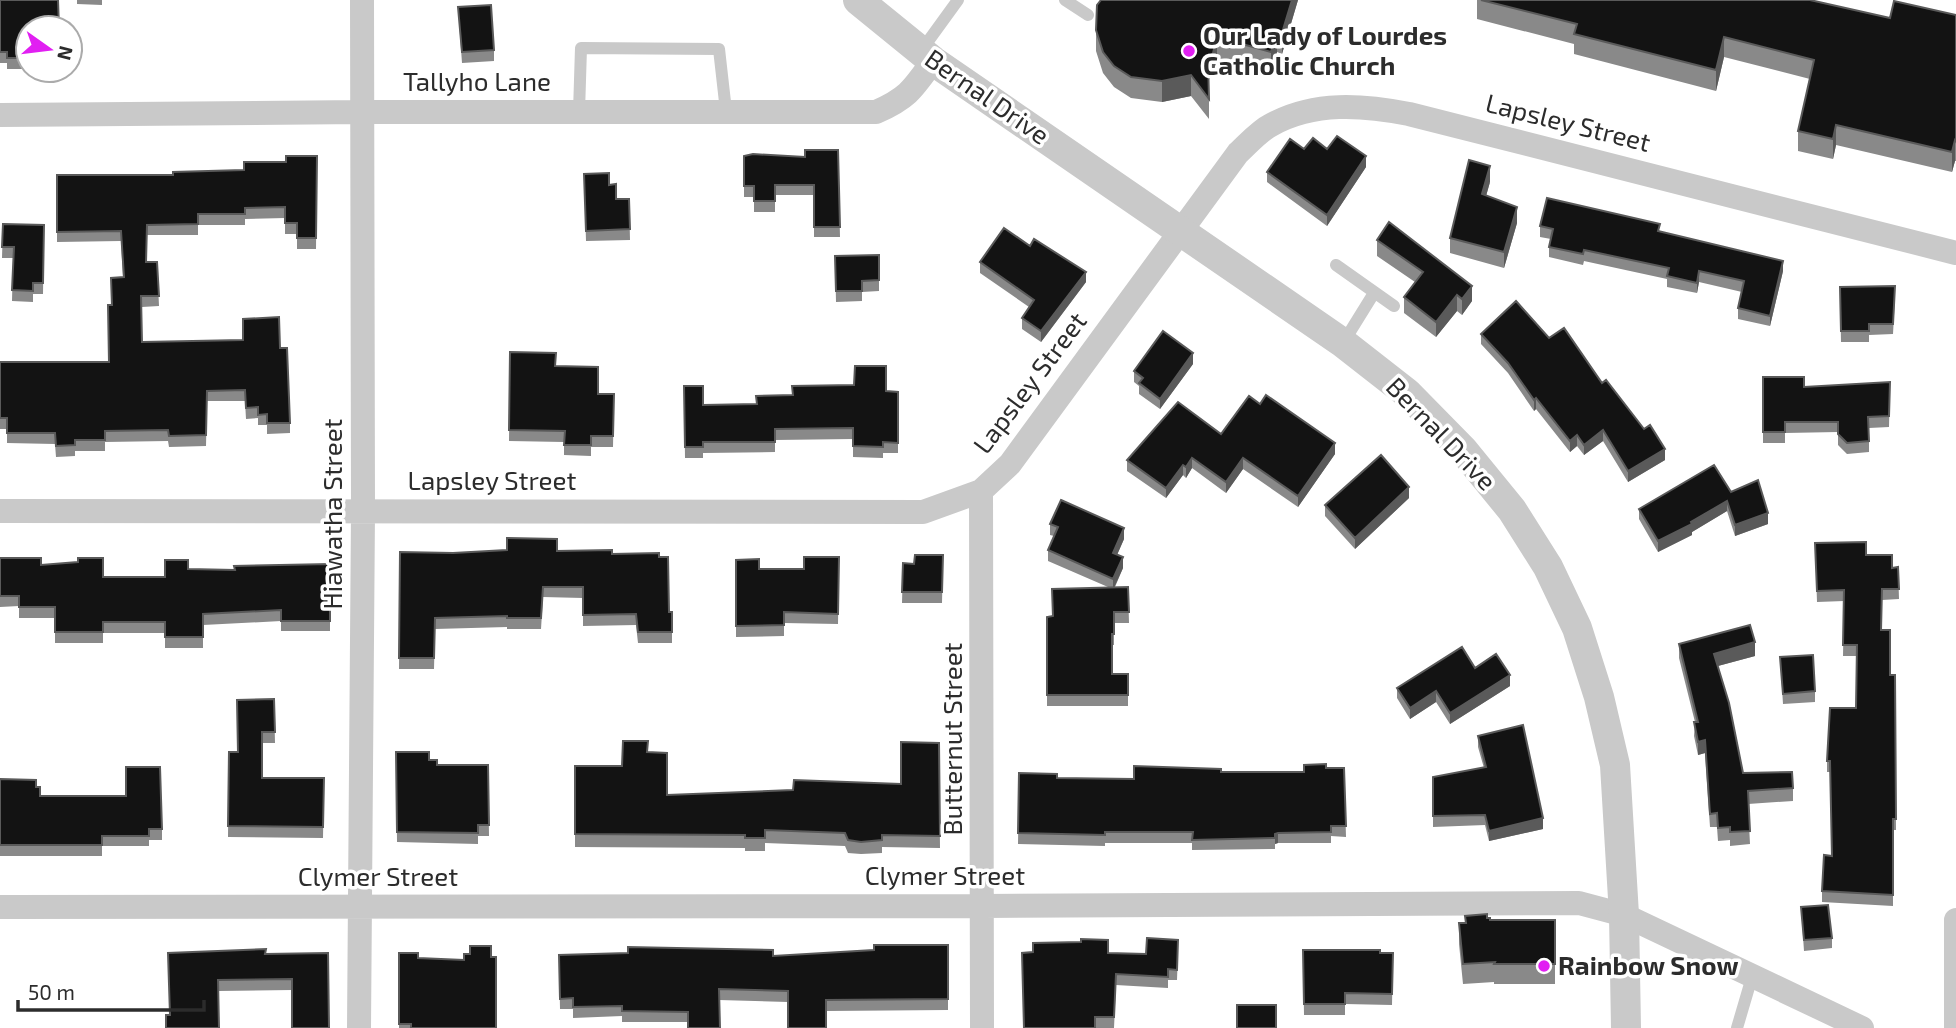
<svg xmlns="http://www.w3.org/2000/svg" width="1956" height="1028" viewBox="0 0 1956 1028" font-family="'Exo 2',sans-serif">
<rect width="100%" height="100%" fill="#fff"/>
<g fill="none" stroke-linecap="round" stroke-linejoin="round">
<path stroke="#c9c9c9" stroke-width="12" d="M1065 0 1088 15
M921 51 958 0
M579 112 581 48 719 49 726 111
M1336 265 1394 306
M1343 343 1374 293
M1737 1028 1752 977"/>
<path stroke="#c9c9c9" stroke-width="24" d="M0 115 362 112H876C908 98 913 89 933 61
M981 491 982 1028
M0 511 923 512 981 491 1010 464 1238 153C1248 144 1259 131 1271 125 1314 101 1363 105 1409 114L1956 253
M0 907 983 906 1579 903 1624 915 1862 1028
M359 1028 363 511 362 0
M1956 1028V920"/>
<path stroke="#c9c9c9" stroke-width="30" d="M858 0 933 61 1343 343 1407 393 1463 450 1512 510 1548 567 1577 628 1599 697 1615 765 1624 915 1626 1028"/>
</g>
<path fill="#898989" d="M0 0 28 28V69H7V63H0Z
M77 0H102V5L77 4Z
M1101 0H1298L1282 54 1277 52 1271 73 1217 58 1213 74 1209 79V119L1191 96 1162 102 1131 98 1114 87 1103 73 1096 51V30Z
M1477 0H1810L1890 18 1956 15V161H1955L1952 172 1836 145 1833 159 1798 151V131L1810 79 1724 57 1716 91 1574 54V44L1477 19Z
M458 7 494 50V61L462 63Z
M1304 149H1327L1366 167 1327 226 1267 182V172Z
M838 150 840 237H814V195H775V212H754V197H744V156L805 157Z
M317 156 316 249H297V234H285V218L245 219V225H198V235H147L146 262H157L159 306 142 307V342L280 348 290 423V433L267 434V425H258V418L246 419 245 401H207L206 446 169 447 168 441 105 442V451H75V456L56 457 55 444 7 443V429H0V362H109L123 278 121 241 57 242V175H173L244 170Z
M584 174 609 185 616 199H629L630 240 586 241Z
M1490 182 1486 196 1517 223 1504 268 1450 253V238Z
M3 224 44 225 43 294H33V302L12 301 13 258H2Z
M1540 226 1660 231 1783 271 1770 326 1738 319V308L1742 292 1699 282 1697 293 1667 287V279L1584 261 1583 265 1549 257V247L1551 239 1540 237Z
M1377 240 1472 301 1462 315 1457 311 1436 337 1404 313V297L1415 282 1377 256Z
M1030 246 1086 282 1041 342 1022 329V318L1029 307 980 273V262Z
M835 256 879 280V291L862 292V301L836 302Z
M1840 287 1895 297 1893 334 1869 335V342H1841Z
M1481 334 1549 338 1602 383 1665 460 1628 482 1603 441 1584 455 1577 446 1570 452 1536 409 1534 411 1508 373 1481 344Z
M510 352 556 366 598 394H614L613 447H591V456L564 455V442L509 441Z
M1193 364 1160 409 1139 394V386L1134 382V371Z
M1763 377 1804 387 1890 382 1889 427 1869 428V452L1847 454 1838 445V432L1785 433V443H1763Z
M684 386 703 405 757 404 898 392V453H883V458L853 457V439L775 440V452L703 453V458H685Z
M1260 404 1335 454 1298 507 1243 469 1226 493 1192 468 1186 478 1183 475 1166 498 1127 471V460L1221 434Z
M1731 492 1768 524 1735 536 1727 511 1692 532V535L1658 552 1639 519V509Z
M1409 498 1355 549 1325 516V505Z
M1050 524 1124 539 1117 555 1123 568 1115 587H1128L1129 623H1114V645H1112V674H1128V706H1047V617L1052 616 1108 587 1048 561V550L1054 536 1050 535Z
M1815 543 1866 555 1892 568 1898 567 1899 599 1882 600 1881 630 1890 675H1895L1896 830H1893V906L1822 902V891L1832 856 1830 772H1827V761L1856 708V656H1843L1844 601 1817 602Z
M557 551 612 554 669 612H672V643H638L636 625 583 626V598L543 597 541 629H507V627L435 629 434 669H399L400 552 453 553Z
M943 555 942 603H902L903 563 914 564Z
M839 557 838 624 784 623V636L736 637V560L759 569H804Z
M0 558 41 565 103 577H165L188 569 235 570 330 564V631H281V621L203 625V648H165V633H103V643H55V618H19V606L0 607Z
M1679 644 1755 656 1718 666 1743 773 1793 788V801L1748 804 1750 844 1730 846V840L1718 841 1717 827H1710L1705 753 1698 755 1694 736 1695 722 1679 658Z
M1780 657 1815 691V702L1783 704Z
M1475 668 1510 686 1450 724 1436 702 1410 719 1397 698V688Z
M274 699 275 743H262V778H324L323 838 228 837 229 752H238Z
M1478 736 1543 829 1489 841 1485 825 1433 827V777L1484 768 1478 747Z
M939 743 940 848 882 847V853L861 854 848 853 845 846 765 843V851H745V848L575 847V766H622L648 752 667 795 793 790 901 784Z
M396 752 429 760 437 765H488L489 836H478V844L397 842Z
M1326 768H1344L1346 837 1331 836V843H1278L1275 844V849L1192 850V843H1105V846L1018 844 1019 773 1057 778 1134 779 1221 772H1304Z
M0 779 36 787 40 796 162 829V840H149V846H102V856H0Z
M1801 907 1832 938V948L1804 951Z
M1465 916 1490 920H1555V984H1494V982L1463 984 1459 944V923H1465Z
M948 945V1010L826 1011 788 1002 719 1000 688 1022H622V1016L573 1018V1009H560L559 955 773 956Z
M1178 950 1177 980H1168V988L1116 985 1114 1028H1024L1108 953 1146 954Z
M1303 950 1393 953 1392 1005 1345 1004V1015H1304Z
M168 953 265 954 328 953 292 990 218 991Z
M399 953 418 958 464 960 491 957 496 1028H399Z"/>
<path fill="#5a5a5a" d="M1292 0H1298L1282 54V33Z
M1277 32V52L1271 73V52Z
M1217 37V58L1213 74 1208 80V60Z
M1724 37V57L1716 91V70Z
M1191 75V96L1162 102V81Z
M1836 125V145L1833 159V139Z
M1955 140V161L1952 172V152Z
M1366 156V167L1327 226V215Z
M1490 166V182L1482 210V194Z
M1517 207V223L1504 268V252Z
M1783 261V271L1770 326V316Z
M1699 271V282L1697 293V283Z
M1086 272V282L1041 342V331Z
M1472 286V301L1462 315V299Z
M1457 295V311L1436 337V322Z
M1193 353V364L1160 409V399Z
M1536 398V409L1534 411V400Z
M1603 430V441L1584 455V445Z
M1577 435V446L1570 452V441Z
M1335 443V454L1298 507V496Z
M1665 449V460L1628 482V471Z
M1192 458V468L1186 478V467Z
M1243 458V469L1226 493V482Z
M1183 465V475L1166 498V488Z
M1409 487V498L1355 549V538Z
M1727 501V511L1692 532V535L1658 552V541Z
M1768 513V524L1735 536V525Z
M1124 528V539L1113 564V553Z
M1123 557V568L1113 590V579Z
M1755 642V656L1714 667V654Z
M1510 675V686L1450 724V713Z
M1436 691V702L1410 719V708Z
M1705 740V753L1698 755V742Z
M1543 818V829L1489 841V831Z
M1278 833V843L1275 844V834Z"/>
<path fill="#131313" stroke="#5a5a5a" stroke-width="2" d="M0 0H58L59 28H28V58H7V52H0Z
M1101 0H1292L1282 33 1277 32 1271 52 1217 37 1213 53 1208 60 1209 99 1191 75 1162 81 1131 77 1114 66 1103 52 1096 30 1097 5Z
M1481 0H1810L1890 18 1894 1 1956 15V141L1955 140 1952 152 1836 125 1833 139 1798 131 1814 60 1724 37 1716 70 1574 34 1577 24Z
M491 5 494 50 462 52 458 7Z
M1337 136 1366 156 1327 215 1267 172 1290 139 1304 149 1313 138 1327 149Z
M805 150H838L840 227H814V185H775V201H754V186H744V156L753 154 805 157Z
M286 156H317L316 238H297V223H285V207L245 208V214H198V224L147 225 146 262H157L159 296H141L142 342 243 340V319L279 317 280 348H287L290 423H267V414L258 415V407L246 408 245 390 207 391 206 435 169 436 168 430 105 431V440H75V445L56 446 55 433H7V418H0V362H109L108 305H112L111 278 124 277 121 231 57 232V175H173V172L244 170V162H286Z
M1469 160 1490 166 1482 194 1517 207 1504 252 1450 238Z
M609 173V185L616 184V199H629L630 229 586 231 584 174Z
M1547 198 1660 224 1658 231 1783 261 1770 316 1738 308 1744 281 1699 271 1697 283 1667 276 1669 268 1584 250 1583 254 1549 247 1553 229 1540 226Z
M1389 222 1472 286 1462 299 1457 295 1436 322 1404 297 1423 272 1377 240Z
M3 224 44 225 43 283H33V291L12 290 14 247H2Z
M1004 228 1030 246 1034 239 1086 272 1041 331 1022 318 1034 300 980 262Z
M879 255V280L862 281V291H836L835 256Z
M1895 286 1893 324H1869V331H1841L1840 287Z
M1516 301 1549 338 1564 328 1602 383 1606 380 1644 429 1650 425 1665 449 1628 471 1603 430 1584 445 1577 435 1570 441 1536 398 1534 400 1508 363 1481 334Z
M1163 331 1193 353 1160 399 1139 383 1143 378 1134 371Z
M510 352 556 353 555 366 598 367V394H614L613 436H591V445H564L565 431 509 430Z
M855 366H886V391L898 392V443L883 442V447L853 446V428L775 429V442H703V447H685L684 386H703V405L757 404 756 396 793 395 792 386 854 385Z
M1763 377H1804V387L1890 382 1889 416 1868 417 1869 441 1847 443 1838 434V422H1785V432H1763Z
M1266 395 1335 443 1298 496 1243 458 1226 482 1192 458 1186 467 1183 465 1166 488 1127 460 1178 402 1221 434 1249 396 1260 404Z
M1381 455 1409 487 1355 538 1325 505Z
M1714 465 1731 492 1758 480 1768 513 1735 525 1727 501 1691 522 1692 524 1658 541 1639 509Z
M1061 500 1124 528 1113 553 1123 557 1113 579 1048 550 1058 527 1050 524Z
M507 538 557 539V551L612 550V554L659 553V557H668L669 612H672V632H638L636 614 583 615V587H543L541 618H507V616L435 618 434 658H399L400 552 453 553 507 550Z
M1866 542V555H1892V568L1898 567 1899 589H1882L1881 630H1890V675H1895L1896 819H1893V895L1822 891 1824 855 1832 856 1830 761H1827L1830 708H1856L1857 645H1843L1844 590 1817 591 1815 543Z
M915 555H943L942 592H902L903 563 914 564Z
M804 557H839L838 614 784 612V625L736 626V560L759 559V569H804Z
M0 558H41V565L78 562V558H103V577H165V560H188V569L235 570 234 566 330 564V621H281V610L203 614V637H165V622H103V632H55V607H19V596H0Z
M1128 587 1129 612H1114V634H1112V674H1128V695H1047V617L1053 616 1052 589Z
M1750 625 1755 642 1714 654 1729 703 1743 773 1792 772 1793 788 1748 791 1750 831 1730 832V827L1718 828 1717 813 1710 814 1705 740 1698 742 1694 722H1698L1679 644Z
M1462 647 1475 668 1496 654 1510 675 1450 713 1436 691 1410 708 1397 688Z
M1813 655 1815 691 1783 694 1780 657Z
M274 699 275 732H262V778H324L323 827 228 826 229 752H238L237 700Z
M1523 725 1543 818 1489 831 1485 815 1433 816V777L1486 767 1478 736Z
M623 741H648L647 752 667 753V795L793 790 794 780 901 784V742L939 743 940 836 882 835V840L861 842 848 840 845 833 765 830V838H745V835L575 834V766H622Z
M396 752H429V760H437V765H488L489 825H478V833L397 832Z
M1326 764V768H1344L1346 826H1331V832L1278 833 1275 834V838L1192 840 1193 832H1105V835L1018 833 1019 773 1057 774V778L1134 779V766L1221 769V772H1304V765Z
M126 767H160L162 829H149V836H102V845H0V779L36 780V787H40V796H126Z
M1828 905 1832 938 1804 940 1801 907Z
M1487 914V918H1490V920H1555V964H1494L1495 962 1463 964 1459 923H1466L1465 916Z
M1147 938 1178 940 1177 970 1168 969V977L1116 974 1114 1017H1095V1028H1024L1022 953 1033 952V943L1081 942V939L1108 940V953L1146 954Z
M874 945H948V999L826 1000V1028H788V991L719 989 720 1028H688V1012L622 1011V1006L573 1007V998L560 999 559 955 628 953V947L773 950V956L874 950Z
M470 946H491V957H496V1028H411V1024H399V953H418V958L464 960V954H470Z
M266 949 265 954 328 953 329 1028H292V979L218 980 219 1028H166V1015H170L168 953Z
M1303 950H1380V953H1393L1392 994 1345 993V1004H1304Z
M1237 1005H1276V1028H1237Z"/>
<g fill="#e11ff2" stroke="#fff" stroke-width="2.5">
<circle cx="1189" cy="51" r="7"/>
<circle cx="1544" cy="966" r="7"/>
</g>
<g text-anchor="middle" stroke-width="7" stroke-linejoin="round" paint-order="stroke">
<g font-size="26" font-weight="bold" fill="#2c2c2c" stroke="#fff" text-anchor="start">
<text x="1203" y="45">Our Lady of Lourdes<tspan x="1203" dy="30">Catholic Church</tspan></text>
<text x="1558" y="975">Rainbow Snow</text>
</g>
<g font-size="26" fill="#2c2c2c" stroke="#fff">
<text x="477" y="91">Tallyho Lane</text>
<text transform="translate(987 97) rotate(35)" y="9">Bernal Drive</text>
<text transform="translate(1568 123) rotate(14)" y="9">Lapsley Street</text>
<text transform="translate(1030 383) rotate(-53)" y="9">Lapsley Street</text>
<text transform="translate(1441 434) rotate(46)" y="9">Bernal Drive</text>
<text x="492" y="490">Lapsley Street</text>
<text transform="translate(333 514) rotate(-90)" y="9">Hiawatha Street</text>
<text transform="translate(953 739) rotate(-90)" y="9">Butternut Street</text>
<text x="945" y="885">Clymer Street</text>
<text x="378" y="886">Clymer Street</text>
</g>
</g>
<g transform="translate(49 49) rotate(104)"><circle r="33" fill="#ffffff" stroke="#ababab" stroke-width="2"/>
<path d="M0-5L12 26L0 18L-12 26Z" fill="#e11ff2"/>
<text y="-10" font-size="19" font-weight="bold" text-anchor="middle" fill="#2c2c2c">N</text>
</g>
<path d="M18 1000v10h186v-10" fill="none" stroke="#2c2c2c" stroke-width="3.5"/>
<text x="28" y="1000" font-size="21" fill="#2c2c2c" stroke="#ffffff" stroke-width="5" paint-order="stroke">50 m</text>
</svg>
